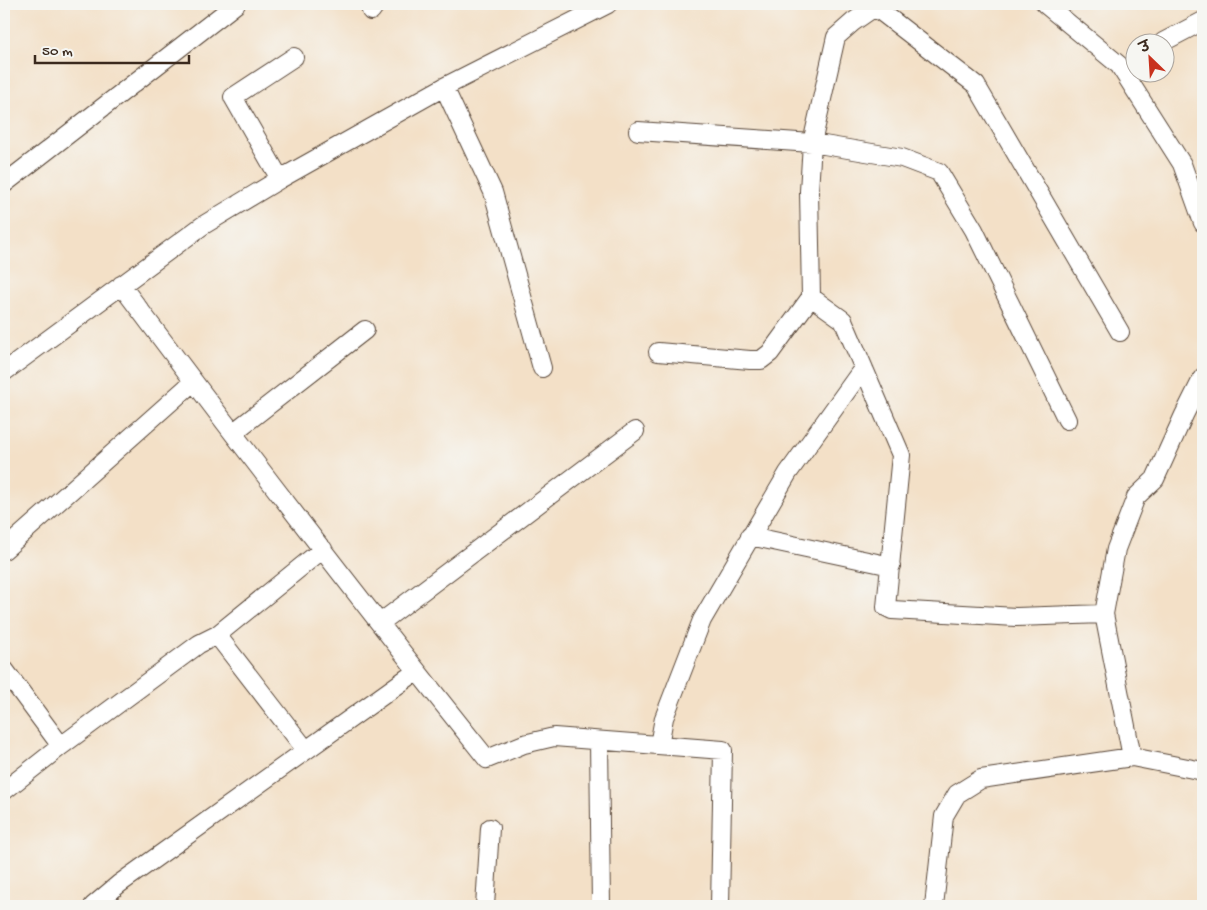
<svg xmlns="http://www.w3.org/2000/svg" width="1207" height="910" viewBox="0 0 1207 910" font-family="'Gochi Hand','Playpen Sans Deva',sans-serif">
<rect width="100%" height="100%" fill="#f6f6f2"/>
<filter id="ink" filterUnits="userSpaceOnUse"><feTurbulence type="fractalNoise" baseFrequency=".02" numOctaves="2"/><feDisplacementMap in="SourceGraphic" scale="10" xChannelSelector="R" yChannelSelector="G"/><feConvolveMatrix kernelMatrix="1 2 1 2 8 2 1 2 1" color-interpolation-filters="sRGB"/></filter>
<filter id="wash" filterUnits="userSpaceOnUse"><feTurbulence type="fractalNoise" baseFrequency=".0096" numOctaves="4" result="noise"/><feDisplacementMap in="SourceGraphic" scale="20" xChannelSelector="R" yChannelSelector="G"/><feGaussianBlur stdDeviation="1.12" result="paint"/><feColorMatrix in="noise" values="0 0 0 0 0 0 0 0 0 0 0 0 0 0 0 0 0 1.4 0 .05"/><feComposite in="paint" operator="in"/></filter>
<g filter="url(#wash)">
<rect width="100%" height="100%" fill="#f3e0c7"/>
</g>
<g filter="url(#ink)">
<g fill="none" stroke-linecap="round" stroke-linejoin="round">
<g stroke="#574537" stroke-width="20">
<path id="minor" d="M879 4 853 22 836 37 812 143 809 191 811 297 843 320 901 455 886 607 892 610 1016 617 1104 614
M1045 4 1119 65 1182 164 1203 223
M875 7 976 85 1120 332
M371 11 376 4
M1163 42 1203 21
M444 87 493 192 542 368
M638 131 812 143 902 158 939 172 974 230 1067 420
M280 179 233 97 294 57
M4 184 236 4
M121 285C241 445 362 603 487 759L524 744 554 737 723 750 720 906
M658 352 750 360H761L770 353 811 297
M4 372 202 226 280 179 444 87 608 4
M234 432 365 330
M750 536 891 566
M4 550 193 382
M380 623 635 431
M217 635 306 750
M4 669 61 746
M599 741 601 906
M659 745 664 718 702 620 788 473 859 374 864 369
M1132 757 1104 614 1116 549 1136 497 1155 479 1184 415 1203 377
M4 791 61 746 199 644 217 635 323 549
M93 906 119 884 417 671
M485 906 490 828
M934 906 944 816 957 794 981 779 1132 757 1203 771"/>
</g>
<use href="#minor" stroke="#fff" stroke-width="18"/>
</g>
</g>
<rect width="1207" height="910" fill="none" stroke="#f6f6f2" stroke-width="20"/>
<g transform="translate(1150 58) rotate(335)"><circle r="24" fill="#f6f6f2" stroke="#aba49d"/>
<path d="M0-4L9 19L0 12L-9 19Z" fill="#c8321e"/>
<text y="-8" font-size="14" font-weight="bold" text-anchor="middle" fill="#3b2a1e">उ</text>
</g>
<path d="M35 55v8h154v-8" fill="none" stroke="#3b2a1e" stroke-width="2.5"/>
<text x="42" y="55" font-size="15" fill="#3b2a1e" stroke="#f6f6f2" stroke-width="4" paint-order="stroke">50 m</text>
</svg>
